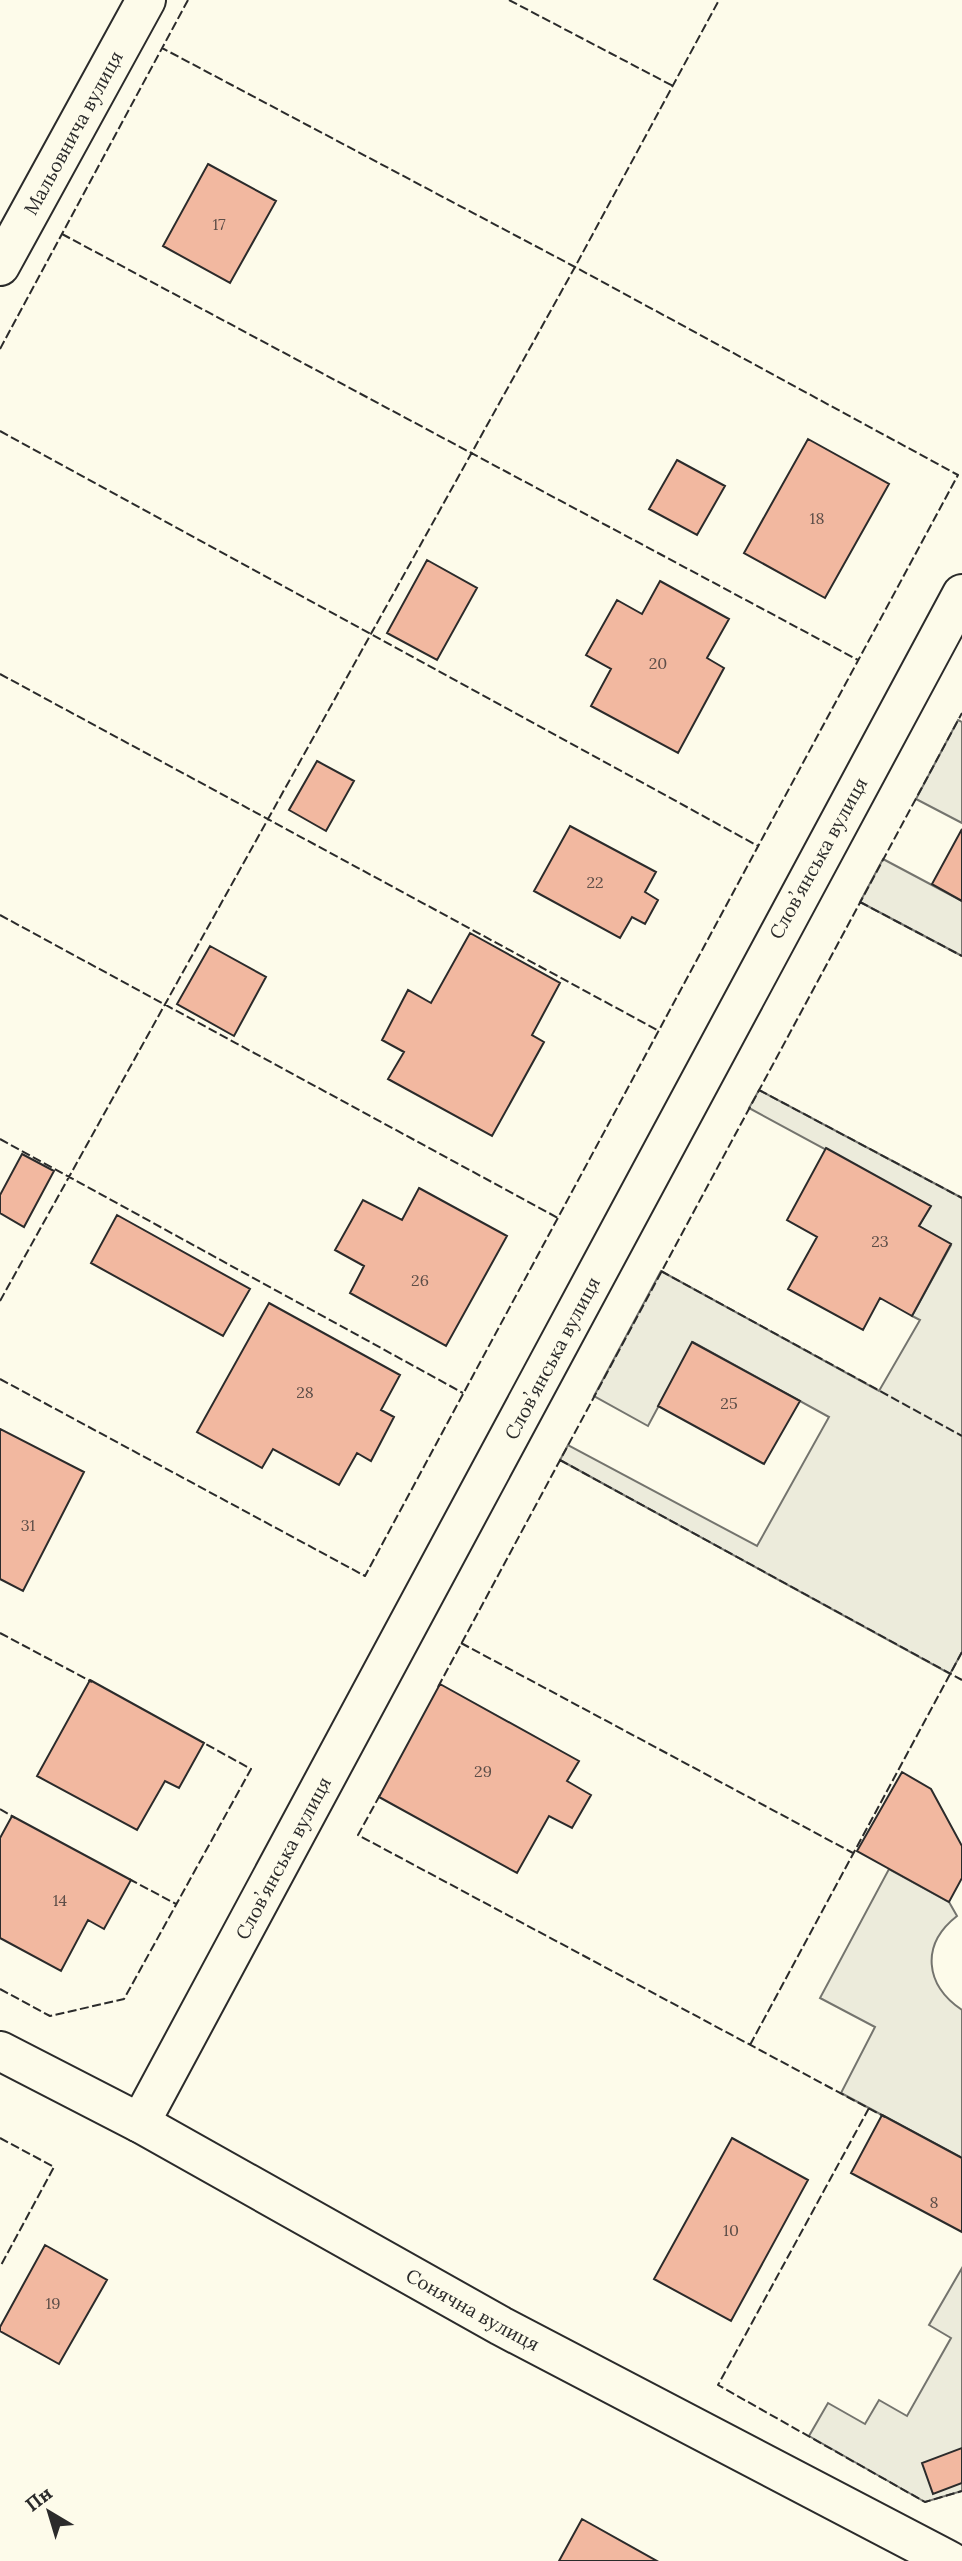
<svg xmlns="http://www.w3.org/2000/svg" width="962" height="2561" viewBox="0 0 962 2561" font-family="Lora,serif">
<rect width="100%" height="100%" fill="#fdfbea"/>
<path fill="#ecebdb" stroke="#74746e" stroke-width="2" d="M958 720 962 722V823L916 799Z
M883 859 962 901V956L860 902Z
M759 1090 962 1198V1652L950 1674 560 1460 568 1445 757 1546 829 1417 693 1342 648 1426 594 1396 661 1271 879 1391 920 1320 912 1316 951 1245 919 1226 930 1206 749 1108Z
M889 1869 949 1902 957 1916C920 1945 925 1985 962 2010V2158L841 2093 875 2027 820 1998Z
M962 2268V2491L925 2502 809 2436 828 2403 865 2424 879 2400 907 2416 951 2338 929 2325Z"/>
<path fill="#f2b8a0" stroke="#2b2b2b" stroke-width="2" d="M208 164 276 201 230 283 163 246Z
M808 439 889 484 825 598 744 553Z
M677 460 725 486 697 535 649 509Z
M427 560 477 588 437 660 387 633Z
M660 581 729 619 707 658 724 668 678 753 591 706 611 669 586 655 617 600 642 614Z
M317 761 354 781 326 831 289 810Z
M570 826 656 872 645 892 658 900 645 924 632 917 620 938 534 891Z
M962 829V901L932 884Z
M470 933 560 983 532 1035 544 1042 492 1136 388 1079 404 1052 382 1040 408 990 431 1003Z
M210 946 266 977 234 1036 177 1004Z
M826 1148 931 1206 919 1226 951 1244 912 1316 880 1298 863 1330 788 1289 817 1237 787 1220Z
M22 1154 54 1171 24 1227 0 1213V1195Z
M419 1188 507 1236 446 1346 350 1293 364 1266 335 1250 363 1200 402 1220Z
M117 1215 250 1289 223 1336 91 1263Z
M269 1303 400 1375 381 1410 394 1417 371 1461 357 1453 339 1485 273 1449 262 1468 197 1432Z
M692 1342 800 1401 764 1464 658 1406Z
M0 1429 84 1472 23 1591 0 1579Z
M90 1680 204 1743 179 1788 165 1781 137 1830 37 1776Z
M440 1684 579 1761 567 1781 591 1795 572 1828 549 1816 517 1873 379 1797Z
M902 1772 931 1789 962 1846V1878L949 1902 857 1851Z
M12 1816 131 1880 104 1929 88 1920 61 1971 0 1938V1838Z
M882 2115 962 2158V2232L851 2173Z
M732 2138 808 2180 731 2321 654 2279Z
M45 2245 107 2280 59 2364 0 2331V2327Z
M962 2448V2483L933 2494 922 2463Z
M582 2519 657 2561H559Z"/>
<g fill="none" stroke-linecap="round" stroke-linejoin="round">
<g stroke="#2b2b2b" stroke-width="42">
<g id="minor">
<path id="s1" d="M0 266 146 0"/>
<path id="s2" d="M0 2051 140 2123 501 2326 950 2561"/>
<path d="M140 2123C414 1613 686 1102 962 594"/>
</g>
</g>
<use href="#minor" stroke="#fdfbea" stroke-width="38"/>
<path stroke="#2b2b2b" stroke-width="2" stroke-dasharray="9 3.5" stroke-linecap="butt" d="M509 0 673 86
M62 234 858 660
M0 349 188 0
M0 431 758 846
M0 674 659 1031
M860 902 962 956
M0 915 558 1218
M759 1090 962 1198
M0 1139 463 1393
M661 1271 962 1436
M0 1301 575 267 719 0
M0 1379 365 1576 958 475 575 267 162 48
M560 1460 962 1680
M0 1633 92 1682
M461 1643 853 1853
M438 1687 962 713
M380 1795 358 1835 885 2117
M0 1809 15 1818
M129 1879 176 1904
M0 1989 50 2016 124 1999 251 1769 202 1742
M750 2045 962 1652
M869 2108 718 2385 925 2502 962 2491
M0 2138 54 2167 0 2267"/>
</g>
<g text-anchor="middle" stroke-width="5" stroke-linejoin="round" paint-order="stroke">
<g font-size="16" fill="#5d4e48">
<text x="219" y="230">17</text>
<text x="817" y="524">18</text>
<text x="658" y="669">20</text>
<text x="595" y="888">22</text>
<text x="880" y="1247">23</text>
<text x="420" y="1286">26</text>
<text x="305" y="1398">28</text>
<text x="729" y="1409">25</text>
<text x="28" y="1531">31</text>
<text x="483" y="1777">29</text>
<text x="60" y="1906">14</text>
<text x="934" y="2208">8</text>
<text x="731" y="2236">10</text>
<text x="53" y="2309">19</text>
</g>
<g font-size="19" fill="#2b2b2b" stroke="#fdfbea">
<text dy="7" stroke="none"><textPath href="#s1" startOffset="152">Мальовнича вулиця</textPath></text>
<text transform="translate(818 858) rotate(-61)" y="7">Словʼянська вулиця</text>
<text transform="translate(552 1358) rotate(-62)" y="7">Словʼянська вулиця</text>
<text transform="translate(283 1858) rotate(-62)" y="7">Словʼянська вулиця</text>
<text dy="7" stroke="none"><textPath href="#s2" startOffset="539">Сонячна вулиця</textPath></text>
</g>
</g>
<g transform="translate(49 2512) rotate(322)" stroke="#fdfbea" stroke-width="5" paint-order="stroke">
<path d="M0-5L12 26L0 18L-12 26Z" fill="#2b2b2b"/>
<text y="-10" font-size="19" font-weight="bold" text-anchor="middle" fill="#2b2b2b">Пн</text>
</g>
</svg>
